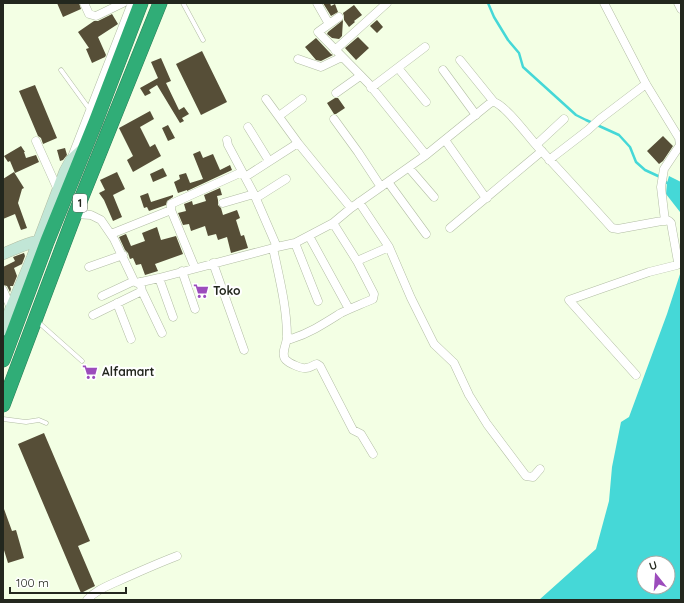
<svg xmlns="http://www.w3.org/2000/svg" width="684" height="603" viewBox="0 0 684 603" font-family="Quicksand,sans-serif">
<rect width="100%" height="100%" fill="#f3ffe4"/>
<path fill="#45d8d7" fill-rule="evenodd" d="M669 176 681 182V219L680 212 666 194 667 183Z
M681 271V600H539L596 549 609 501 612 467 621 422 629 417 667 314ZM644 563H668V587H644Z"/>
<g fill="none" stroke-linecap="round" stroke-linejoin="round">
<path stroke="#45d8d7" stroke-width="2.5" d="M488 3 494 17 508 40 519 53 523 67 576 115 586 120 619 135 630 147 636 162 645 170 658 176 667 183"/>
</g>
<path fill="#564e37" d="M57 3H79L81 9 63 17Z
M323 3H330L331 6 335 4 338 12 331 16Z
M354 5 362 15 354 21 355 22 349 27 344 20V16L343 13Z
M112 14 118 24 98 37 106 55 105 57 92 63 86 49 89 48 78 32 94 21H98Z
M343 20 342 36 339 39 332 38 327 34 328 32Z
M377 20 383 27 377 33 370 26Z
M358 37 369 48 356 60 345 48Z
M316 38 331 54 333 55 321 61 316 60 305 47Z
M202 51 227 102 201 115 176 64Z
M161 58 171 81 166 83 179 110 184 107 189 114 182 118 184 121 180 123 157 85 149 90 151 93 145 96 140 88 158 78 151 62Z
M35 85 57 138 43 144 41 138 38 136 19 91Z
M335 98H338L345 108 336 114H334L327 103Z
M150 111 154 119 140 127 150 147 155 144 161 156 133 172 127 160 133 156 119 128Z
M168 125 175 138 168 141 162 128Z
M663 136 673 146 663 161 659 164 647 151Z
M21 146 25 152H24L26 158 36 155 39 162 15 173 10 161 8 162 4 156Z
M65 148 67 155 63 160 60 161 57 150Z
M200 151 203 158 213 154 220 170 230 165 232 170 187 191V190L178 193 174 182 180 179 179 175 186 173 190 183 203 179 193 154Z
M163 168 167 176 153 182 150 174Z
M14 172 24 188 22 189 18 203 27 228 21 230 15 214 3 219V179Z
M117 172 125 189 113 195 122 217 113 221 104 200 99 193 105 190 100 180Z
M220 188 222 195 217 196 218 200V205L221 208 223 215 237 210 240 218 236 220 241 236 244 235 248 248 231 253 227 237 218 240 216 234 208 236 205 226 191 231 189 224 183 225 178 213 186 211 184 204 192 201 193 205 206 201 204 195Z
M148 193 151 202 173 195V197L167 201 166 205 149 211 147 207 144 208 140 196Z
M157 227 161 240 176 236 183 254 155 264 158 271 145 275 141 264 136 265 133 258 130 259 128 253 125 250 119 237 126 234 131 246 145 241 142 233Z
M24 253 25 256 22 264 14 268 17 276 13 286H10L11 289 10 292 7 286 3 285V267L15 261 13 257Z
M44 433 90 541 78 546 95 586 81 593 18 444Z
M4 509 12 531 16 530 24 558 8 563 3 547V510Z"/>
<g fill="none" stroke-linecap="round" stroke-linejoin="round">
<g stroke="#b2bda4" stroke-width="5">
<path id="lane" d="M183 3 203 40
M61 70 90 110
M37 321 82 361
M3 419 26 422 39 420 46 423"/>
</g>
<g stroke="#b2bda4" stroke-width="9">
<path id="street" d="M84 3 89 14 96 16 123 3
M317 3 329 24
M604 3 646 84 679 138 680 145 664 169 661 187 665 221
M678 3 681 9
M339 17 318 32 369 84 426 155
M335 50 387 3
M298 59 321 67 342 57
M460 60 494 102C505 105 528 136 537 146 562 173 587 200 612 228L618 229 667 220 669 221 671 223 678 262 677 265 649 272 569 300 636 375
M398 68 426 102
M443 70 476 115
M371 88 425 47
M336 93 360 76
M266 99 298 143 351 208
M279 116 302 99
M334 119 358 152 381 187
M248 127 269 161
M227 140 228 145 254 194 277 247
M445 140 483 194 487 198
M36 141 58 190
M536 145 564 119
M72 157 132 3
M549 160 588 130 600 119 646 84
M409 168 434 197
M245 177 298 143
M388 182 426 234
M256 198 286 179
M359 202 389 247 411 298 434 344 454 363 469 395 487 424 526 476 533 477 540 469
M223 203 254 194
M75 214 91 215 101 220 114 239 134 281 137 283 159 278 277 247 295 243 333 223 351 208 426 155 489 104 492 102H494
M450 228 542 151
M111 234 171 210
M309 236 349 309
M295 243 318 301
M273 248C279 277 287 307 287 337 287 344 280 354 286 360 289 363 301 369 306 368 310 368 313 365 317 364L320 366 353 430 361 434 373 454
M357 261 389 247
M213 263 244 350
M89 267 123 255
M195 268 171 210V204L242 172
M182 271 195 309
M159 278 173 317
M3 290 11 308
M142 291 162 333
M102 296 134 281
M117 303 131 339
M93 315 142 291 140 282
M287 336 291 339C310 333 325 323 341 313 351 308 362 304 373 299L374 294 357 261 333 223
M87 600C95 591 105 587 116 582 136 573 156 564 177 556"/>
</g>
<g stroke="#b2bda4" stroke-width="12">
<path id="secondary" d="M3 254C13 250 32 240 43 241
M3 330 11 308 32 258 65 171 71 160 84 148"/>
</g>
<g stroke="#2b7e58" stroke-width="15">
<path id="highway" d="M3 360 47 242 96 121 141 3
M3 405 75 214 160 3"/>
</g>
<use href="#lane" stroke="#fff" stroke-width="4"/>
<use href="#street" stroke="#fff" stroke-width="8"/>
<use href="#secondary" stroke="#c1e6d6" stroke-width="11"/>
<use href="#highway" stroke="#30ad77" stroke-width="14"/>
</g>
<defs>
<g id="supermarket-bare" transform="scale(1.2)"><path d="M-6-5.5h2.5l.6 2H6L4.5 2H-2.5L-4.4-4H-6ZM-1.5 3.2a1.3 1.3 0 1 0 .1 0ZM3 3.2a1.3 1.3 0 1 0 .1 0Z" fill="#9c4cbc" stroke="#fff" stroke-width="2.5" paint-order="stroke"/></g>
</defs>
<g fill-rule="evenodd">
<use href="#supermarket-bare" x="201" y="291"/>
<use href="#supermarket-bare" x="90" y="372"/>
</g>
<g text-anchor="middle" stroke-width="4" stroke-linejoin="round" paint-order="stroke">
<rect fill="#fff" stroke="#656862" stroke-width="1" x="73" y="194" width="14" height="18" rx="3"/>
<g font-size="11" font-weight="bold" fill="#23271e">
<text x="80" y="207">1</text>
</g>
<g font-size="12" font-weight="bold" fill="#23271e" stroke="#fff" text-anchor="start">
<text x="213" y="295">Toko</text>
<text x="102" y="376">Alfamart</text>
</g>
</g>
<rect width="684" height="603" fill="none" stroke="#23271e" stroke-width="8"/>
<g transform="translate(656 575) rotate(343)"><circle r="19" fill="#ffffff" stroke="#a7a9a5"/>
<path d="M0-3L7 15L0 10L-7 15Z" fill="#9c4cbc"/>
<text y="-6" font-size="11" font-weight="bold" text-anchor="middle" fill="#23271e">U</text>
</g>
<path d="M10 587v6h116v-6" fill="none" stroke="#23271e" stroke-width="2"/>
<text x="16" y="587" font-size="12" fill="#23271e" stroke="#ffffff" stroke-width="3" paint-order="stroke">100 m</text>
</svg>
